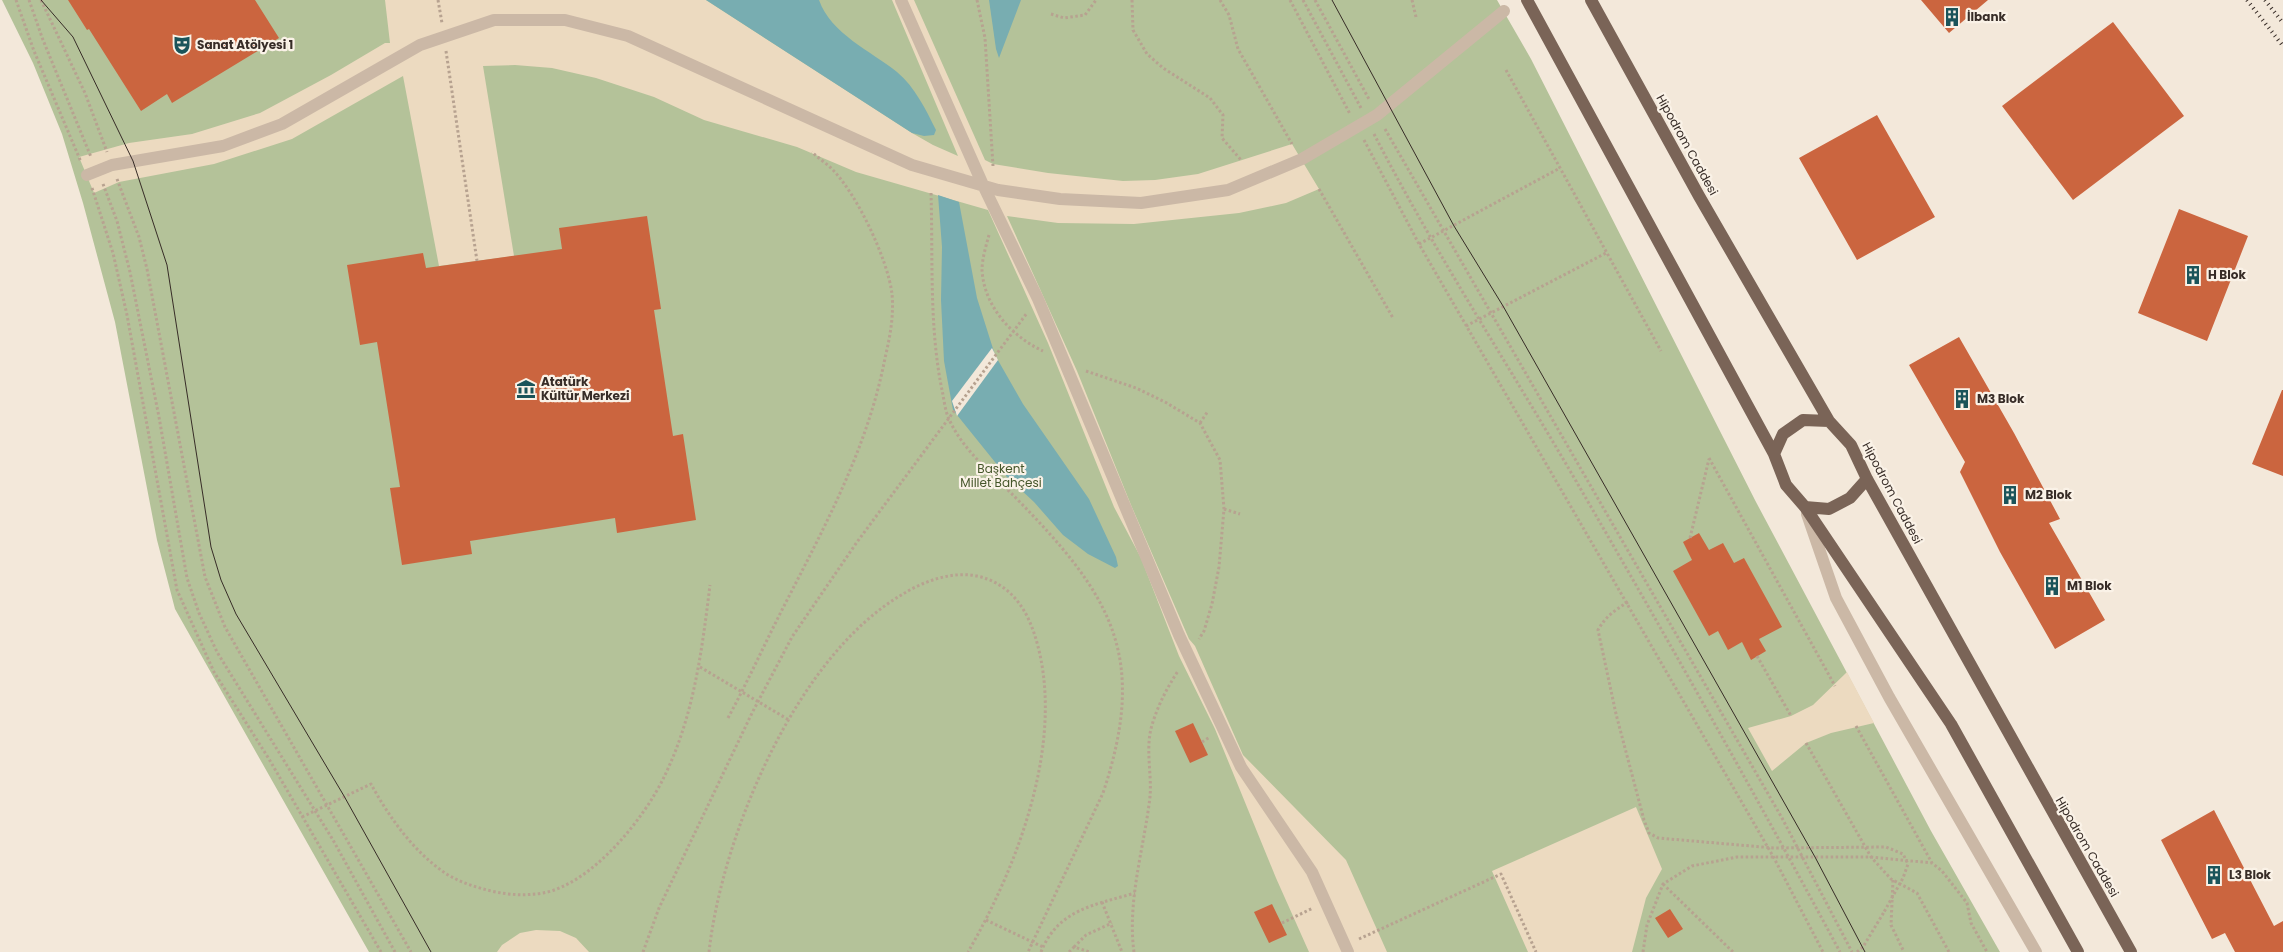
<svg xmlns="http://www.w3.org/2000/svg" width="2283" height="952" viewBox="0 0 2283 952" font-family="Poppins,sans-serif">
<rect width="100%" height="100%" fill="#f3e8da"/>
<path fill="#b4c299" d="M2 0H1497L1531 59 1756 502 1931 831 2000 952H369L175 609 157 540 115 322 83 203 62 134 33 63Z"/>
<path fill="#ecdac0" d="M385 0H706L912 133 933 145 958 156 892 0H914L985 160 993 164 1048 173 1123 181 1155 180 1198 174 1292 144 1319 189 1286 203 1239 213 1134 224 1058 223 1007 216 1077 371 1131 505 1189 639 1195 646 1243 755 1346 860 1387 952H1309L1276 878 1215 729 1179 656 1141 558 1114 507 1048 343 988 210 856 172 797 147 704 120 654 97 596 78 552 68 515 65 483 66 514 256 439 266 403 76 292 139 214 164 119 182 94 193 79 157 129 143 192 134 260 113 331 75 385 43H390Z
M1847 672 1874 723 1831 733 1806 743 1772 771 1748 728 1791 716 1813 705Z
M1636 807 1662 869 1646 898 1632 952H1528L1492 871Z
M536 930 560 931 576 938 589 952H497L502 945 520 933Z"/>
<path fill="#78adb1" d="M706 0H819C831 34 871 51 897 72 915 87 926 110 936 130L934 135 924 136 912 133Z
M989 0H1021L999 58 996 49Z
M938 195 959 202 977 298 995 355 1023 404 1089 499 1116 557 1118 566 1115 568 1088 554 1063 535 1034 502 1007 477 953 410 944 361 941 300 942 247Z"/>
<path fill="#f3e8da" d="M992 348 998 360 957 416 952 401Z"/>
<path fill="#cb653f" d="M68 0H255L279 38 172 103 167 94 141 111 89 29 87 30Z
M1921 0H1988L1949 33Z
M2113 22 2184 116 2073 200 2002 106Z
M1877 115 1935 217 1857 260 1799 158Z
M2179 209 2248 236 2207 341 2138 313Z
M647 216 661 309 654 310 673 436 683 434 696 520 617 533 615 518 470 541 472 554 402 565 390 488 400 487 377 342 360 345 347 265 423 253 426 268 562 249 559 228Z
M1959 337 2014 433 2060 519 2049 523 2105 620 2055 649 2000 552 1960 472 1965 462 1909 365Z
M2282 390H2283V476L2252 464Z
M1699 533 1709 550 1723 543 1734 563 1744 558 1782 627 1759 639 1766 651 1751 660 1742 642 1728 650 1718 631 1709 636 1673 571 1692 560 1683 542Z
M1193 723 1208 755 1190 763 1175 731Z
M2214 810 2274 926 2283 921V952H2235L2225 933 2212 939 2161 840Z
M1272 904 1287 935 1269 943 1254 912Z
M1670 909 1683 929 1668 938 1655 918Z"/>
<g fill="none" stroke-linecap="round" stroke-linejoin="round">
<path stroke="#b7a290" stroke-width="3" stroke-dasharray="2.5 2.5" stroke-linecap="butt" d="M16 0 34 51 81 162
M29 0 43 40 91 157
M41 0 85 93 107 152
M438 0 442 23
M977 0 985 38 993 166
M1132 0 1133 30 1147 54 1163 68 1210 98 1223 115 1222 138 1241 160
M1220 0 1229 15 1238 49 1292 144
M1290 0 1350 114
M1303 0 1361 108
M1315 0 1370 101
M1412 0 1416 17
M1051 14 1064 18 1085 15 1096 0
M446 51 477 261
M1506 70 1661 351
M1385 129 1782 818 1852 952
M1374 134C1433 249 1504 358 1569 469 1662 629 1753 790 1840 952
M1364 140 1419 244 1774 858 1823 952
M117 179 139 237 147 269 205 577 225 627 411 952
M103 184 117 221 130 272 159 417 187 578 199 613 217 652 333 840 395 952
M92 188 113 253 127 315 177 590 214 672 269 759 381 952
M1319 189 1393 318
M931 193C933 257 929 327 942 390 944 399 945 411 949 419 962 449 992 474 1015 497 1111 595 1149 655 1103 793L1028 952
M989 235C986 246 982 259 982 270 984 306 1011 336 1043 351
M1419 244 1560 168
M1466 326 1606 253
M1086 371 1136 388 1165 402 1200 423 1220 460 1224 509 1219 567 1212 604 1204 631 1199 639
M1200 423 1208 411
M1709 458 1835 686
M1224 509 1240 514
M1690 538 1709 459
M1757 656 1791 716
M700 667 789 720
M728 718C748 681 765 643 784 606 825 526 868 447 885 358 890 337 894 316 892 294 888 260 857 194 832 169 826 163 818 158 812 152
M1856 726 1932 863 1942 871 1967 903 1971 923 1987 952
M1202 742 1210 737
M1806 743 1871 857 1891 879 1917 893 1949 952
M302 817 371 784C389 817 413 851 445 873 459 882 475 887 491 891 509 895 525 896 543 893 592 884 645 818 665 775 694 715 702 650 710 585
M1893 880 1891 925 1904 952
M1663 884 1733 952
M1102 902 1122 952
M986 920 1043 947
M1282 923 1313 908
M1359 939 1501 874 1536 952
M1074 947 1086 935 1112 923
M643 952 659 908 752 713 792 637 857 542 1027 313
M709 952C722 835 797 655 903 594 924 581 952 571 977 576 1009 583 1026 607 1035 636 1067 737 1019 864 968 952
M1041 952C1058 909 1095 905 1135 893
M1069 952 1074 947 1090 952
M1134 952C1127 901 1144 848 1150 797 1152 774 1145 748 1152 725 1158 705 1167 688 1178 671
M1643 952 1647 925 1663 884 1692 866 1737 857H1871L1932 863
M1857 952 1863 947 1884 912"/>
<path stroke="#cbb8a6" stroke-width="12" d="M901 0 983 185 1038 299 1179 635 1241 767 1312 872 1348 952
M87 175 112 165 223 146 282 124 420 45 494 20H565L628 36 912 165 998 190 1060 199 1141 203 1228 190 1302 159 1377 115 1504 11"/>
<path stroke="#cbb8a6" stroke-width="12" d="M1807 514 1836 598 1889 697 2036 952"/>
<path stroke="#7a6457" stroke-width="12" d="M1527 0 1774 454 1786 485 1805 507 1951 724 2078 952
M1591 0 1699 196 1829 421 1851 445 1867 479 2131 952
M1774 454 1783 434 1803 420 1829 421
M1805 507 1829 509 1850 498 1867 479"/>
<path stroke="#372c27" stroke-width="1" d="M41 0 73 37 133 161 167 265 211 547 221 580 236 614 344 796 431 952
M1332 0 1454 226 1503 306 1815 857 1865 952"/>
<path stroke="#372c27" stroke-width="4" stroke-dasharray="1 4" stroke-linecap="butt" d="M2247 0 2283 46
M2265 0 2283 23"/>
<path stroke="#b7a290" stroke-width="3" stroke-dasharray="2.5 2.5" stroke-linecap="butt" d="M1628 602C1615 610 1605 617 1598 630L1616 714 1644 820 1649 833 1658 838 1774 848 1886 847 1903 854 1908 864 1903 878 1884 912"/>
</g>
<defs>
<g id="building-bare" transform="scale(1.5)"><path d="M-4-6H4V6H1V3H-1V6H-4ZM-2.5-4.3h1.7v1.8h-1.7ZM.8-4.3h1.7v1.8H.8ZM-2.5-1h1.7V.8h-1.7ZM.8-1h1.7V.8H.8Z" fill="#1b545a" stroke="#faf2e7" stroke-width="2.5" paint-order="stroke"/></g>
<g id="theatre-bare" transform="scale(1.5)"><path d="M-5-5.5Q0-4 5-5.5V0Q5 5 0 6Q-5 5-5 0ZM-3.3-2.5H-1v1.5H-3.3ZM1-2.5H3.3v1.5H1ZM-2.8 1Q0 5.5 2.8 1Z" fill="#1b545a" stroke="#faf2e7" stroke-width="2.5" paint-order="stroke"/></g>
<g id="museum-bare" transform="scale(1.5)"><path d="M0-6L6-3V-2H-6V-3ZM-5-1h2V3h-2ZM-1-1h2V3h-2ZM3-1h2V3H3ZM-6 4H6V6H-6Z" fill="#1b545a" stroke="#faf2e7" stroke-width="2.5" paint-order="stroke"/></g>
</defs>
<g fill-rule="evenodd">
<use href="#building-bare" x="1952" y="17"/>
<use href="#theatre-bare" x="182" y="45"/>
<use href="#building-bare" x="2193" y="275"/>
<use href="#museum-bare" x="526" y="389"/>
<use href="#building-bare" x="1962" y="399"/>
<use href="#building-bare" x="2010" y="495"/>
<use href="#building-bare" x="2052" y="586"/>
<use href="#building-bare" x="2214" y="875"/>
</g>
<g text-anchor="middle" stroke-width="4.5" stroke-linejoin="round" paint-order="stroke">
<g font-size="12" font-weight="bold" fill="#372c27" stroke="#faf2e7" text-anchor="start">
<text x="1967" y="21">İlbank</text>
<text x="197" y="49">Sanat Atölyesi 1</text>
<text x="2208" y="279">H Blok</text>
<text x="541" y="386">Atatürk<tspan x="541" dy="14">Kültür Merkezi</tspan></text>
<text x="1977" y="403">M3 Blok</text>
<text x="2025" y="499">M2 Blok</text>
<text x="2067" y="590">M1 Blok</text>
<text x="2229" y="879">L3 Blok</text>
</g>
<g font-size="12" fill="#372c27" stroke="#faf2e7">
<text transform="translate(1687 145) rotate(61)" y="4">Hipodrom Caddesi</text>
<text transform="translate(1892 493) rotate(62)" y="4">Hipodrom Caddesi</text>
<text transform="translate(2087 847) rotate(60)" y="4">Hipodrom Caddesi</text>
</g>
<g font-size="12" fill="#45562a" stroke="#faf2e7">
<text x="1001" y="473">Başkent<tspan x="1001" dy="14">Millet Bahçesi</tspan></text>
</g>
</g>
</svg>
